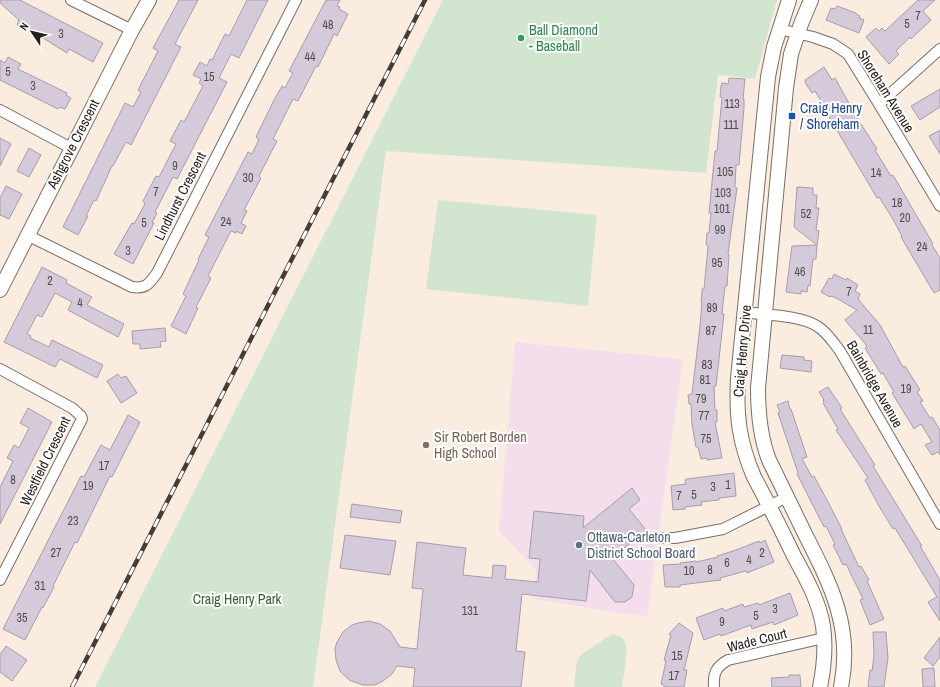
<svg xmlns="http://www.w3.org/2000/svg" width="940" height="687" viewBox="0 0 940 687" font-family="'Archivo Narrow',sans-serif">
<rect width="100%" height="100%" fill="#faeddf"/>
<path fill="#f4deeb" d="M515 342 683 359 647 617 534 599 536 570 499 531Z"/>
<path fill="#d2e6cf" d="M443 0H777L755 79 718 75 706 173 386 151 313 687H95Z
M438 200 597 215 588 306 426 289Z
M612 634C617 635 623 637 625 642 629 650 623 677 622 687H574L577 660 582 654Z"/>
<path fill="#d4cad9" stroke="#a79dac" d="M0 0H20L103 43 93 62 69 49 67 53 43 38 17 25 19 20 0 3Z
M179 0H198L175 44 181 47 131 145 126 142 113 166H112L96 201 94 200 86 216H88L78 235 63 227 125 103 133 107 141 92 138 90 158 51 153 48Z
M247 0H268L239 58 231 54 219 78 227 82 177 179 173 177 155 212 157 213 152 223H154L133 264 114 254 132 223 134 224 145 204 143 201 156 176 159 177 176 144 170 141 181 120 184 122 203 86 199 83 201 79 193 75 200 62 207 66 210 59 212 60 225 34 229 36Z
M326 0H340L337 6 340 7 339 9 348 14 337 36 334 34 318 67 316 66 298 101 293 99 273 139 277 141 259 176 261 178 244 210 247 211 241 223 246 226 242 234 236 231V233L231 231 208 276 211 278 196 307 198 308 186 334 171 326 186 296 183 294 199 260 198 259 209 237 205 235 248 152 252 154 259 139 256 137 274 100 282 86 285 88 289 80 293 73 289 71Z
M918 0H935L923 11 931 20 911 39 910 37 896 51 899 54 889 64 866 37 876 28 879 31 882 28 885 31Z
M837 6 856 13V14L860 16 859 18 864 20 859 33 826 20 831 8 835 9Z
M8 57 21 64 18 69 67 93 66 95 71 98 65 109 60 107 58 109 0 80V60L5 63Z
M824 67 832 80 835 78 857 118 877 149 875 150 878 155 891 176 893 175 933 244 932 245 940 258V290L934 293 901 237 902 236 891 216 879 197 877 198 825 110 826 109 815 91 812 93 806 84 805 80Z
M729 78 745 79 743 99H744V108L739 165H736L735 187 737 188 728 254 729 255 727 286H725L723 304 722 314H724L716 386H714L715 410H717V422H715L722 458 707 460V458L701 459 698 447H696L692 424 691 404H689L688 395 692 394 700 326 702 302H701L702 292V289H704L708 247 706 244 707 233H709L711 213H709L715 151H717L722 97H720L721 86 722 83 728 84Z
M940 89V107L920 120 911 106Z
M940 130V154L929 136Z
M0 138 11 144 0 166Z
M29 148 41 155 29 177 17 171Z
M6 186 22 194 9 219 0 215V198Z
M797 187 813 188V195H817L816 208H819L816 230 819 231 817 245 794 227Z
M817 245 816 259H813L810 286 808 285 807 292 801 291V294L786 292 792 246Z
M42 267 67 280 66 283 92 297 87 305 124 324 118 337 68 310 72 302 55 293 42 317 37 315 27 334 31 336 30 338 49 347 52 340 103 365 97 378 60 359 55 367 4 342Z
M834 274 846 280 847 278 858 285 855 291 860 294 858 299 880 325 903 367 905 366 920 390 917 392 923 401 920 402 930 418 932 417 940 430V455L938 452 932 455 925 445 932 442 921 424 914 429 913 427 892 393 894 392 883 373 881 374 865 348 867 346 845 320 857 310 836 298 831 296 830 297 821 292 829 278 832 279Z
M165 328 166 341 160 342 161 347 140 349V344H133L132 331Z
M782 355 804 357V360L812 361 811 372 780 368Z
M118 374 121 378 126 376 137 393 121 403 107 381Z
M828 387 842 408 840 409 875 465 873 466 922 546H920L940 580V621L928 602 937 597 895 528 893 529 879 506 865 480 868 478 836 430 838 429 823 403H824L823 400H824L819 392Z
M788 401 790 409H791L807 457 802 459 812 477 814 476 828 502 842 529H841L859 567 861 566 869 580 867 581 884 619 870 625 860 600 863 599 846 564 843 565 833 545 835 544 826 526 824 527 797 474 798 473 778 413 780 412 777 405Z
M28 408 52 422 0 524V487L13 461 7 458 14 445 19 448 29 428 20 423Z
M128 415 140 422 112 477 110 476 77 543 75 542 53 586 54 587 43 608 42 607 25 640 3 629 81 476 84 477 101 445 110 450Z
M734 473 736 496 719 498V500L701 502 702 505 685 507V509L673 510 671 486 686 484 685 480 687 479Z
M632 488 640 500 629 509 646 530 612 558 634 585 632 597 625 602H615L590 570 586 601 522 594 516 651 525 652 521 687H413L415 668 397 666 392 674 383 681 375 685H363L349 680 340 671 336 660 335 648 337 642 343 632 352 625 358 623 369 621 380 624 390 631 400 647 417 649 423 589 412 588 417 542 466 548 463 575 492 578 493 565 506 566 505 579 538 582 540 559 529 558 534 511 584 516 583 528Z
M352 504 402 511 400 523 350 517Z
M345 535 396 541 390 575 340 568Z
M765 540 774 562 747 573 746 571 720 578 721 580 680 585V587H665L663 565 681 564 680 563 696 561V562L718 557 717 556 736 550 759 541 760 543Z
M790 593 798 615 774 625 773 622 752 629 751 625 721 636 720 634 704 640 696 618 723 608 724 611 743 604 744 607 758 603 759 605Z
M679 623 693 633 684 670H687L684 687H664V685L661 684 666 661 664 660 671 635 669 634Z
M873 632H886L888 658 884 687H868L870 670 872 671 874 656Z
M940 637V657L933 666 924 658Z
M6 646 27 660 12 681 0 672V655Z
M934 668 935 687H923L922 669Z
M789 675H800L801 687H772L771 678 789 677Z"/>
<g fill="none" stroke-linecap="round" stroke-linejoin="round">
<g stroke="#796e62" stroke-width="12">
<path id="street" d="M71 0 132 30
M779 29 813 37 833 44 848 54 879 104 940 206
M879 104 940 49
M0 110 71 148
M27 235 132 287C146 289 149 284 157 273L296 0
M744 312C765 315 800 315 817 326 827 332 833 342 840 351L940 524
M0 369 72 408 81 416 82 419 0 580
M660 538H675L723 529 787 497
M714 687C713 673 716 667 728 660L824 638"/>
</g>
<g stroke="#796e62" stroke-width="16">
<path id="secondary" d="M789 0 774 47 768 77 738 378C736 416 739 442 754 477 768 503 781 529 794 556 806 578 819 601 823 626 826 646 824 667 820 687
M811 0 801 24 791 54 786 88 758 388C758 413 760 437 769 460 781 485 793 509 805 534 831 585 853 628 841 687
M0 290 132 30 149 0"/>
</g>
<use href="#street" stroke="#fff" stroke-width="10"/>
<use href="#secondary" stroke="#fff" stroke-width="14"/>
<g stroke="#433d36" stroke-width="4.5">
<path id="rail" d="M72 687 425 0"/>
</g>
<use href="#rail" stroke="#fff" stroke-width="3" stroke-dasharray="9" stroke-linecap="butt"/>
</g>
<circle fill="#2e9e5b" stroke="#fff" stroke-width="1.5" cx="521" cy="38" r="4"/>
<rect fill="#1a4fb4" stroke="#fff" stroke-width="1.5" x="788" y="112" width="8" height="8" rx="2"/>
<circle fill="#8d6e63" stroke="#fff" stroke-width="1.5" cx="426" cy="445" r="4"/>
<circle fill="#5c6f8a" stroke="#fff" stroke-width="1.5" cx="579" cy="545" r="4"/>
<g text-anchor="middle" stroke-width="4" stroke-linejoin="round" paint-order="stroke">
<g font-size="12" fill="#524c4c">
<text x="918" y="20">7</text>
<text x="907" y="28">5</text>
<text x="328" y="29">48</text>
<text x="61" y="38">3</text>
<text x="310" y="61">44</text>
<text x="8" y="76">5</text>
<text x="209" y="81">15</text>
<text x="33" y="90">3</text>
<text x="732" y="108">113</text>
<text x="731" y="129">111</text>
<text x="175" y="170">9</text>
<text x="725" y="176">105</text>
<text x="876" y="177">14</text>
<text x="248" y="182">30</text>
<text x="156" y="196">7</text>
<text x="723" y="197">103</text>
<text x="897" y="207">18</text>
<text x="722" y="213">101</text>
<text x="806" y="218">52</text>
<text x="905" y="222">20</text>
<text x="226" y="226">24</text>
<text x="144" y="227">5</text>
<text x="720" y="234">99</text>
<text x="922" y="251">24</text>
<text x="128" y="255">3</text>
<text x="717" y="267">95</text>
<text x="800" y="276">46</text>
<text x="50" y="285">2</text>
<text x="849" y="296">7</text>
<text x="80" y="307">4</text>
<text x="712" y="312">89</text>
<text x="868" y="334">11</text>
<text x="711" y="335">87</text>
<text x="707" y="369">83</text>
<text x="705" y="384">81</text>
<text x="906" y="393">19</text>
<text x="701" y="403">79</text>
<text x="704" y="420">77</text>
<text x="706" y="443">75</text>
<text x="104" y="470">17</text>
<text x="13" y="484">8</text>
<text x="728" y="489">1</text>
<text x="88" y="490">19</text>
<text x="713" y="491">3</text>
<text x="694" y="499">5</text>
<text x="679" y="500">7</text>
<text x="73" y="525">23</text>
<text x="56" y="557">27</text>
<text x="762" y="557">2</text>
<text x="749" y="564">4</text>
<text x="727" y="567">6</text>
<text x="710" y="574">8</text>
<text x="689" y="575">10</text>
<text x="40" y="590">31</text>
<text x="775" y="613">3</text>
<text x="470" y="615">131</text>
<text x="756" y="620">5</text>
<text x="22" y="622">35</text>
<text x="722" y="626">9</text>
<text x="677" y="660">15</text>
<text x="674" y="680">17</text>
</g>
<g font-size="14" fill="#27864d" stroke="#fff" text-anchor="start">
<text x="529" y="35">Ball Diamond<tspan x="529" dy="16">- Baseball</tspan></text>
</g>
<g font-size="14" fill="#27221d" stroke="#fff">
<text transform="translate(886 91) rotate(58)" y="5">Shoreham Avenue</text>
<text transform="translate(73 144) rotate(-63)" y="5">Ashgrove Crescent</text>
<text transform="translate(180 196) rotate(-63)" y="5">Lindhurst Crescent</text>
<text transform="translate(742 351) rotate(-85)" y="5">Craig Henry Drive</text>
<text transform="translate(875 384) rotate(60)" y="5">Bainbridge Avenue</text>
<text transform="translate(45 461) rotate(-64)" y="5">Westfield Crescent</text>
<text transform="translate(757 640) rotate(-14)" y="5">Wade Court</text>
</g>
<g font-size="14" fill="#164399" stroke="#fff" text-anchor="start">
<text x="800" y="113">Craig Henry<tspan x="800" dy="16">/ Shoreham</tspan></text>
</g>
<g font-size="14" fill="#785e54" stroke="#fff" text-anchor="start">
<text x="434" y="442">Sir Robert Borden<tspan x="434" dy="16">High School</tspan></text>
</g>
<g font-size="14" fill="#4e5e75" stroke="#fff" text-anchor="start">
<text x="587" y="542">Ottawa-Carleton<tspan x="587" dy="16">District School Board</tspan></text>
</g>
<g font-size="14" fill="#3b5c37" stroke="#fff">
<text x="237" y="604">Craig Henry Park</text>
</g>
</g>
<g transform="translate(32 32) rotate(305)" stroke="#ffffff" stroke-width="3" paint-order="stroke">
<path d="M0-3L7 15L0 10L-7 15Z" fill="#27221d"/>
<text y="-6" font-size="11" font-weight="bold" text-anchor="middle" fill="#27221d">N</text>
</g>
</svg>
